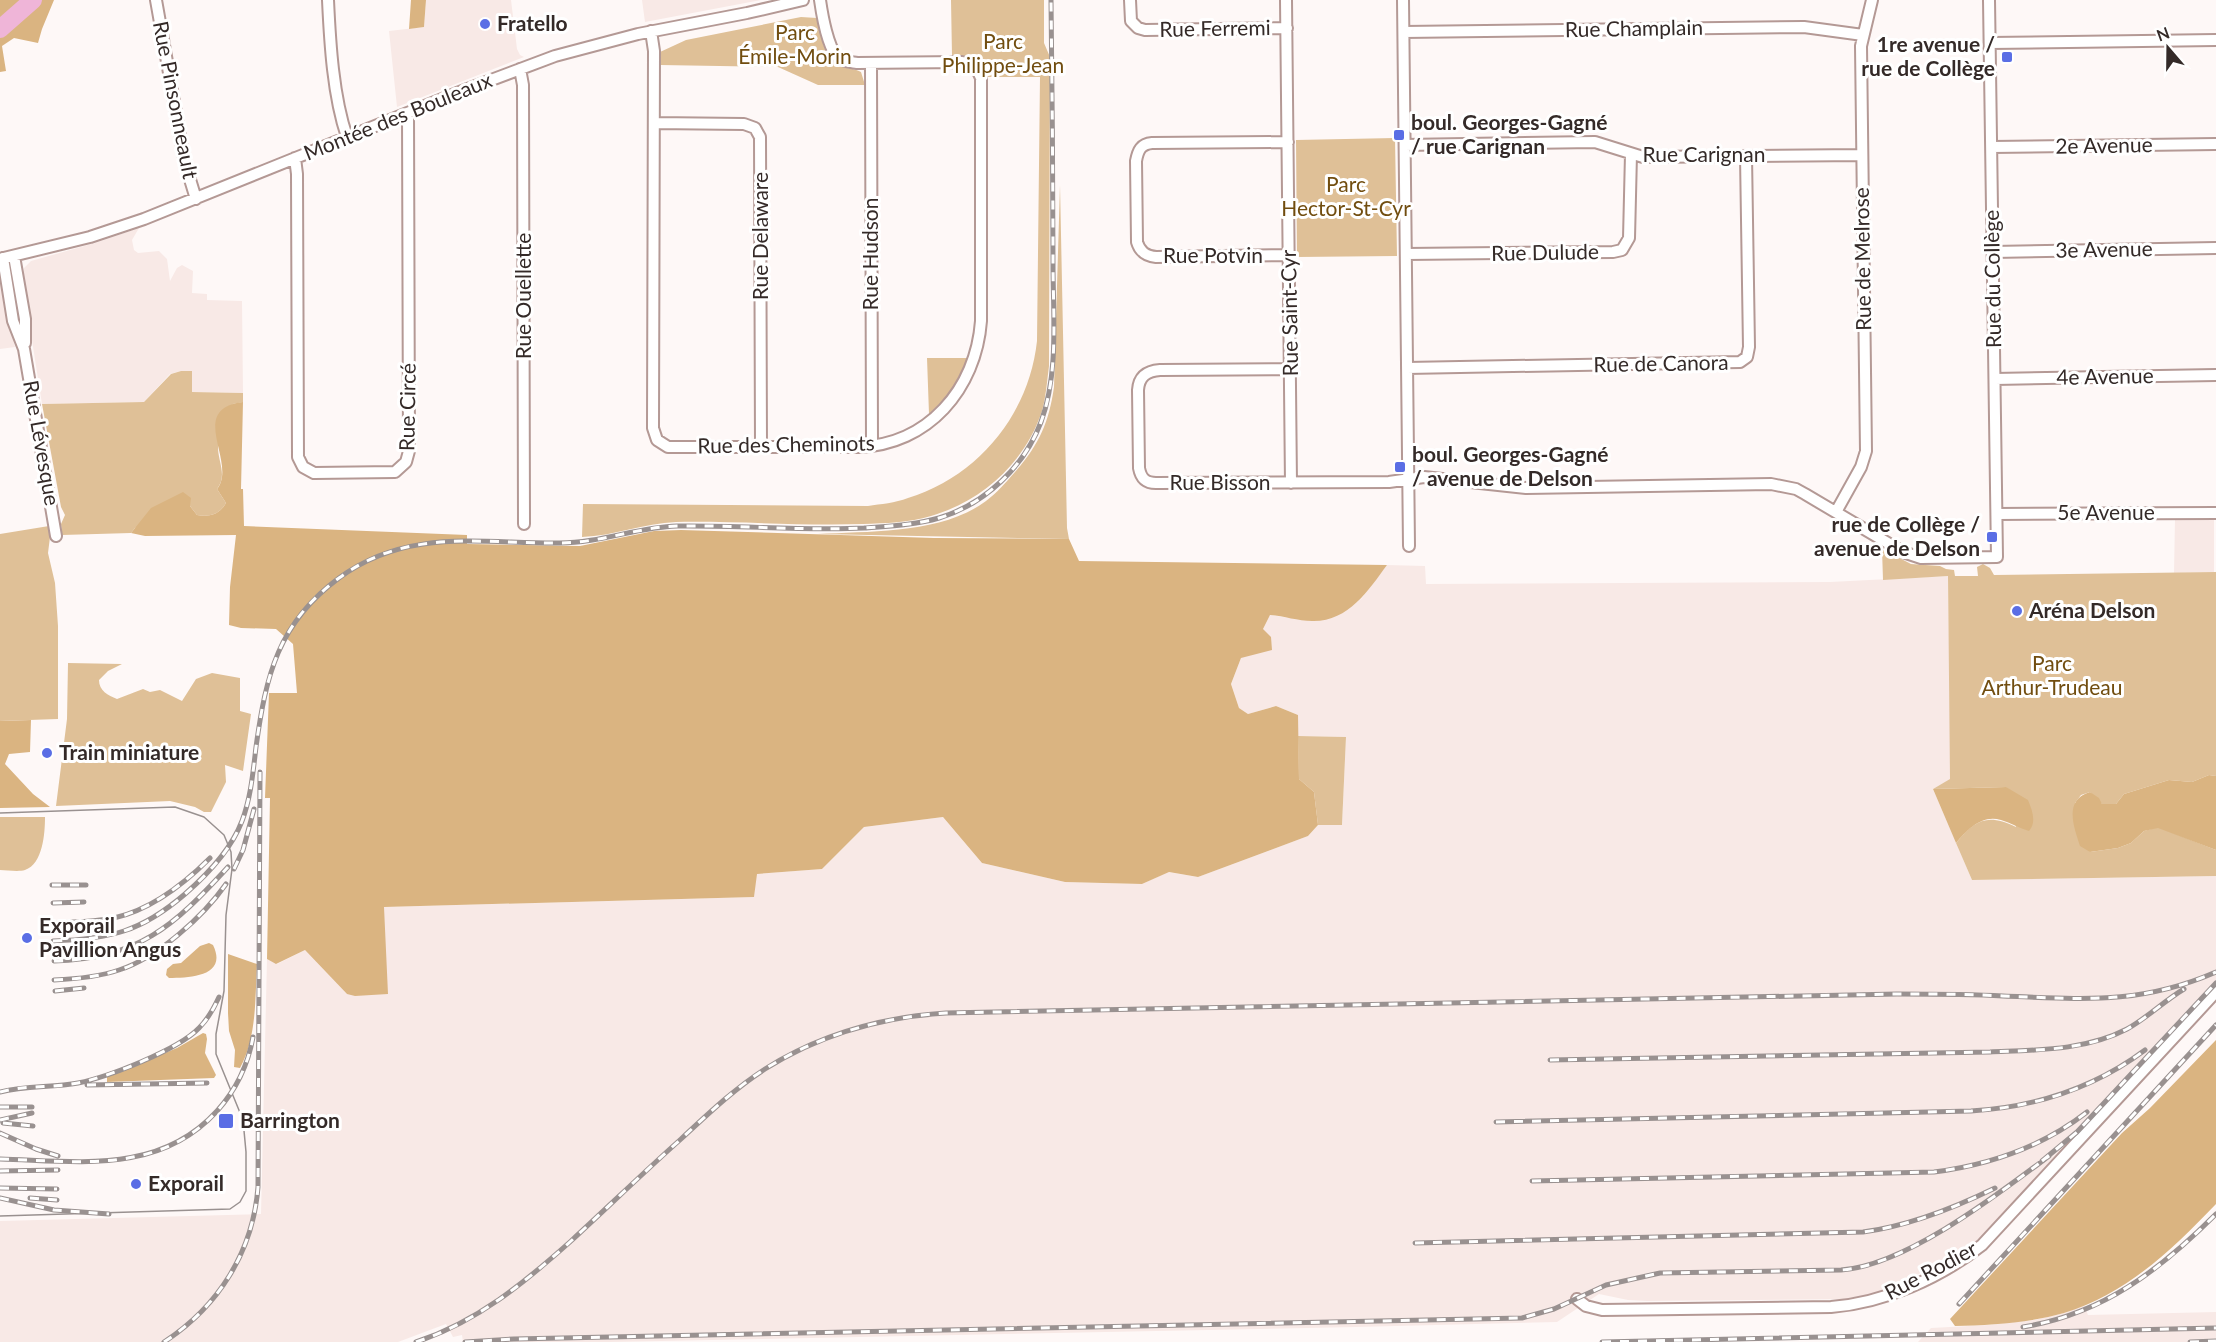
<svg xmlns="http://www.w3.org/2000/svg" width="2216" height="1342" viewBox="0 0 2216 1342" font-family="Lato,sans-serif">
<rect width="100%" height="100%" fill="#fef8f7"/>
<path fill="#f8e9e6" d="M426 0H511L517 49 520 55 524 57 397 107 389 31 424 27Z
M642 0H761L645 22Z
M139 228 132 240 134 250 138 253 159 251 167 259 170 281 177 268 182 265 193 271 192 293 207 294V300L242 301 243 393 191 392 181 371 170 374 144 402 42 404 22 277 24 268 31 261 95 243Z
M0 275 15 347 0 349Z
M2175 519H2214V572L2174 573Z
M1387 565 1425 566 1426 584 1830 582 1948 576 1951 779 1933 789 1972 880 2216 876V983L1984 1235 1963 1251 1905 1281 1877 1293 1844 1299 1647 1301 1628 1300 1599 1294 1557 1322 1356 1327 610 1342H463L462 1335 453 1337 446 1324 398 1342H0V1221L261 1214 267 959 277 964 305 950 347 994 384 907 754 897 756 874 822 869 864 827 943 817 982 863 1065 882 1142 884 1168 872 1198 877 1308 836 1318 825H1342L1346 737 1298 736V715L1276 706 1248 714 1239 708 1231 684 1241 658 1263 629 1270 615 1313 621 1361 599Z
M2084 1305 2088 1315 2216 1312V1342H1918L1931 1328 1988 1325 2034 1320 2064 1313Z"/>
<path fill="#dfc097" d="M951 0H1044V43L1050 57 1049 366C1047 381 1046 397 1042 411 1025 463 982 501 931 516 909 523 885 523 863 524 801 526 738 521 676 522 644 523 614 536 582 537L583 504 868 506C881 504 895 503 908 498 979 476 1029 414 1037 341L1040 77H988C982 59 970 56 952 56Z
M801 17 817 18C821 33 823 57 838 65 846 69 854 68 861 72L865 85H818L778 67 660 65V52L686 40Z
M1395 138 1397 256 1297 257 1296 140Z
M1060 185 1067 528 1069 539 818 534C871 531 942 534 986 501 997 493 1006 482 1015 472 1039 445 1049 422 1054 387Z
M927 358H969L948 396 929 414Z
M181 371H192V392L243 393V402L233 404C229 415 218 438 218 449 219 464 227 476 217 489L226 503C219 515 209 517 197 515L190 506 135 528 131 533 62 535 61 524 65 515 61 507 42 404 144 402 171 374Z
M49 526 50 537 48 553 55 583 58 626V719L0 721V534Z
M1882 549 1911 564 1940 566 1946 569 1954 570 1955 576H1978L1977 567 1983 564 1990 568 1994 575 2216 572V776L2209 775 2192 782 2169 780 2124 794 2116 804H2102L2090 792 2081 795 2075 803 2090 852 2118 848 2131 843 2144 831 2158 827 2216 850V876L1972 880 1956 843C1975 820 1987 813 2016 827L2006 787 1933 789 1950 779 1948 576 1883 580Z
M68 663 122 664 108 671 99 680C99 691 108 695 117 699L143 689 150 692 160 690 182 701 196 679 212 673 240 678V711L251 714 243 771 225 765 226 782 211 812H204L195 807 170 801 56 806 67 719Z
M1298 736 1346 737 1342 825H1318L1314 792 1299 779Z
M0 817H45C45 833 43 864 25 870 18 872 7 870 0 870Z"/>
<path fill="#dab481" d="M0 0H54L42 29 38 43 14 38 2 46 6 71 0 72Z
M411 0H426L424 27 409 29Z
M243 402 241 489H243L244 526 467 535V544L580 546 654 531 681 530 934 538 1069 539 1079 561 1387 565C1368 591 1348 622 1312 621 1298 621 1284 616 1270 615L1263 629 1271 637 1272 650 1241 658 1231 684 1239 708 1248 714 1276 706 1298 715 1299 779 1314 792 1318 825 1308 836 1198 877 1169 872 1142 884 1065 882 982 863 943 817 864 827 822 869 757 874 754 897 384 907 388 994 355 996 347 994 305 950 276 964 267 959 270 798H265L269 693H297L293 644 276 629 241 628 229 625 230 587 236 535 145 536 131 533 151 508 183 492 191 498 190 506 197 515C209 517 219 515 226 503L217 489C238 463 186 409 243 402Z
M31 720 30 752 9 754 5 764 33 794 50 807 0 808V721Z
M2209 775 2216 776V850L2158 828 2144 831 2131 843 2118 848 2090 852 2080 846C2074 827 2063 800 2090 792L2099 798 2102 804H2116L2124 794 2169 780 2192 782Z
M2006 787 2028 800C2032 810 2037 822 2029 831 2019 828 2011 823 2001 820 1982 814 1967 830 1956 843L1933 789Z
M209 943 213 945C228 976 191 978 169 978L166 975 167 969 173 964 181 963 200 946Z
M228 954 257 964C255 998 257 1037 240 1068L234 1067 235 1050 229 1031 228 1013Z
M203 1033 206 1034 207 1039 205 1053 216 1075 214 1078 107 1082V1077L177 1048Z
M2216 1040V1204C2172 1250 2126 1294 2064 1313 2029 1323 1991 1325 1955 1326L1950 1319 2122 1133 2150 1108Z"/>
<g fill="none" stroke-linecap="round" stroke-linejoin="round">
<path stroke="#efb5d8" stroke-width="18" d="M0 29 33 0"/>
<g stroke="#b49995" stroke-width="14">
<path id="minor" d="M156 0 185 163 196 199
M328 0C330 43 333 96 347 137
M1130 0 1131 21 1138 28 1145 30 1287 28
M1286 0 1291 483
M1403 0 1409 546
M651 31 654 51 653 428 657 440 668 447H858C928 445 976 389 981 321V78L976 67 962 62 857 63C851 62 843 62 838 57 828 49 822 14 820 0
M1404 32 1804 27 1863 35
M1990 43 2216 40
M871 63 872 446
M520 69 523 85 524 524
M654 123 744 124 755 128 760 137 761 447
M1288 142 1152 143C1141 144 1138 150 1136 161L1137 242C1140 252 1146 256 1156 257L1289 255
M1405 145 1595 142 1643 157 1862 155
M1992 147 2216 144
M295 158 297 174 298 457 303 467 314 473 395 472 406 462 409 451 408 113
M1993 252 2216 248
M1406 254 1613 252 1622 250 1629 238 1631 154
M14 256 25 319V343
M3 258 13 321 24 349 56 536
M0 259 90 237 144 219 462 91 555 56 638 34 747 13 803 0
M1407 368 1740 362 1747 357 1749 347 1746 156
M1291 369 1160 370C1147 371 1139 376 1138 390L1139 468C1141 479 1146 483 1156 483L1389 482 1424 477 1526 488 1771 484 1796 489 1805 494 1903 552 1921 558 1997 557 1989 0
M1995 379 2216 375
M1836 512 1861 467 1866 451 1861 46 1872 0
M1997 514 2216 513
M1577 1299 1586 1306 1602 1310 1831 1307C1884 1303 1940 1278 1982 1245L2216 992"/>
</g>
<use href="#minor" stroke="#fff" stroke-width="10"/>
<path stroke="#999190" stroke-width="1.5" d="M0 813 175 807 204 817 224 835 231 852 232 869 226 915 224 991 216 1034V1054L243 1120 246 1152V1191L240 1202 230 1209 0 1216"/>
<g stroke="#999190" stroke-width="5">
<path id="rail" d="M234 869 243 850 254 809
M52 885H86
M53 903 84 902
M53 923C73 922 94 922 114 918 150 910 184 884 210 858
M53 941C110 939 141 932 185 894 208 874 231 850 242 821 251 797 253 772 256 747 266 675 278 623 339 578 408 527 482 544 560 543 600 543 638 527 677 526 740 525 802 531 864 528 889 526 915 525 939 518 985 504 1024 467 1041 422 1059 373 1053 315 1053 263 1053 175 1052 88 1051 0
M54 952 87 951
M54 961C138 959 174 926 228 867
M54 980C76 979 98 977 119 970 157 958 203 917 226 884
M55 991 84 988
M1550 1060 1990 1052C2035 1050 2085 1051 2127 1029 2147 1018 2164 1001 2184 989
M87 1085 207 1083
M0 1092C26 1085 52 1088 78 1083 108 1077 178 1050 199 1028 208 1019 214 1008 219 997
M0 1107H32
M0 1120 32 1113
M1496 1122 1971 1111C2035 1107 2093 1089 2145 1050
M3 1123 33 1126
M0 1133 36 1149 58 1156
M0 1159C78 1161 159 1175 217 1111 236 1090 248 1065 253 1037
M2042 1161 2077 1132 2216 983
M0 1171 58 1170
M1532 1181 1934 1172C1989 1165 2042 1147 2087 1112
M0 1188 57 1189
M0 1198 54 1210 109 1214
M30 1198 57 1200
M1415 1243 1863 1232C1909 1226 1954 1208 1995 1188
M1959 1304 2216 1025
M2023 1327C2103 1314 2160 1270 2216 1214
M164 1342C218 1307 253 1252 258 1187L260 772
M416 1342C477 1322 524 1283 571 1241 608 1207 644 1172 681 1139 708 1114 734 1089 765 1069 819 1035 882 1017 946 1013L1897 994C1932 994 1968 994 2003 996 2083 999 2140 1005 2216 972
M465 1342 514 1339 1522 1318 1554 1309 1606 1285 1660 1273 1841 1270C1905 1266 1997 1195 2049 1156
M1602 1342 2216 1328
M2190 1342 2216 1341"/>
</g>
<use href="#rail" stroke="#fff" stroke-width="3" stroke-dasharray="9" stroke-linecap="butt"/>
</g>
<g fill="#5a6ee5" stroke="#fff" stroke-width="2">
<circle cx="485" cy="24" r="6"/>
<rect x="2001" y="51" width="12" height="12" rx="3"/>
<rect x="1393" y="129" width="12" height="12" rx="3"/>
<rect x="1394" y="461" width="12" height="12" rx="3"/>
<rect x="1986" y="531" width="12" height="12" rx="3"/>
<circle cx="2017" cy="611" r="6"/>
<circle cx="47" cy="753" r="6"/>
<circle cx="27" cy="938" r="6"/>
<rect x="218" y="1113" width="16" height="16" rx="3"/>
<circle cx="136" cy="1184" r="6"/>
</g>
<g text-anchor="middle" stroke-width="6" stroke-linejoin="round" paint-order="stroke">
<g font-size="21" font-weight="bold" fill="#342a28" stroke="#fff" text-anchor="start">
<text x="497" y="31">Fratello</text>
<text x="1995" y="52" text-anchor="end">1re avenue /<tspan x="1995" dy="24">rue de Collège</tspan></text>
<text x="1411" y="130">boul. Georges-Gagné<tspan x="1411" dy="24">/ rue Carignan</tspan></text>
<text x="1412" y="462">boul. Georges-Gagné<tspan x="1412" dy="24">/ avenue de Delson</tspan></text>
<text x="1980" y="532" text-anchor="end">rue de Collège /<tspan x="1980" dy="24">avenue de Delson</tspan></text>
<text x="2029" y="618">Aréna Delson</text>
<text x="59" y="760">Train miniature</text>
<text x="39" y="933">Exporail<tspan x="39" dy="24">Pavillion Angus</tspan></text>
<text x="240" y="1128">Barrington</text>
<text x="148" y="1191">Exporail</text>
</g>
<g font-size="21" fill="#342a28" stroke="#fff">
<text transform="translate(1215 29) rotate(-1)" y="7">Rue Ferremi</text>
<text transform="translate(1634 29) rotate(-1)" y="7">Rue Champlain</text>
<text transform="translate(175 100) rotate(79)" y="7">Rue Pinsonneault</text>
<text transform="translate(398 117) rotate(-22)" y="7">Montée des Bouleaux</text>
<text transform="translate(2104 146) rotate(-1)" y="7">2e Avenue</text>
<text x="1704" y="162">Rue Carignan</text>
<text transform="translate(761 236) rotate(-90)" y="7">Rue Delaware</text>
<text transform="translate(2104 250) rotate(-1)" y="7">3e Avenue</text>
<text transform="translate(1545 253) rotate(-1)" y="7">Rue Dulude</text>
<text transform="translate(871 254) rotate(-90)" y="7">Rue Hudson</text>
<text x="1213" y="263">Rue Potvin</text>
<text transform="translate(1863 259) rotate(-91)" y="7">Rue de Melrose</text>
<text transform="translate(1993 279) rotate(-91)" y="7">Rue du Collège</text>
<text transform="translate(524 296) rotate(-90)" y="7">Rue Ouellette</text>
<text transform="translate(1290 313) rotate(-91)" y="7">Rue Saint-Cyr</text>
<text transform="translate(1661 364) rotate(-1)" y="7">Rue de Canora</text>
<text transform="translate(2105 377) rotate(-1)" y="7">4e Avenue</text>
<text transform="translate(408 407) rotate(-89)" y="7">Rue Circé</text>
<text transform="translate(41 443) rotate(80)" y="7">Rue Lévesque</text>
<text transform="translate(786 445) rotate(-1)" y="7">Rue des Cheminots</text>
<text x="1220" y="490">Rue Bisson</text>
<text x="2106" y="520">5e Avenue</text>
<text transform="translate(1931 1271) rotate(-28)" y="7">Rue Rodier</text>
</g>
<g font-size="21" fill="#714d0f" stroke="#fff">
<text x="795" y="40">Parc<tspan x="795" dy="24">Émile-Morin</tspan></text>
<text x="1003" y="49">Parc<tspan x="1003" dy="24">Philippe-Jean</tspan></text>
<text x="1346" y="192">Parc<tspan x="1346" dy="24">Hector-St-Cyr</tspan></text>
<text x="2052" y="671">Parc<tspan x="2052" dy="24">Arthur-Trudeau</tspan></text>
</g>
</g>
<g transform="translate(2168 48) rotate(340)" stroke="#ffffff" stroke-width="4.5" paint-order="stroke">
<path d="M0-4.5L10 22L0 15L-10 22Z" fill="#342a28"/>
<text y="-9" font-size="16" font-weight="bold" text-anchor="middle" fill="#342a28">N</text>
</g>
</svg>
